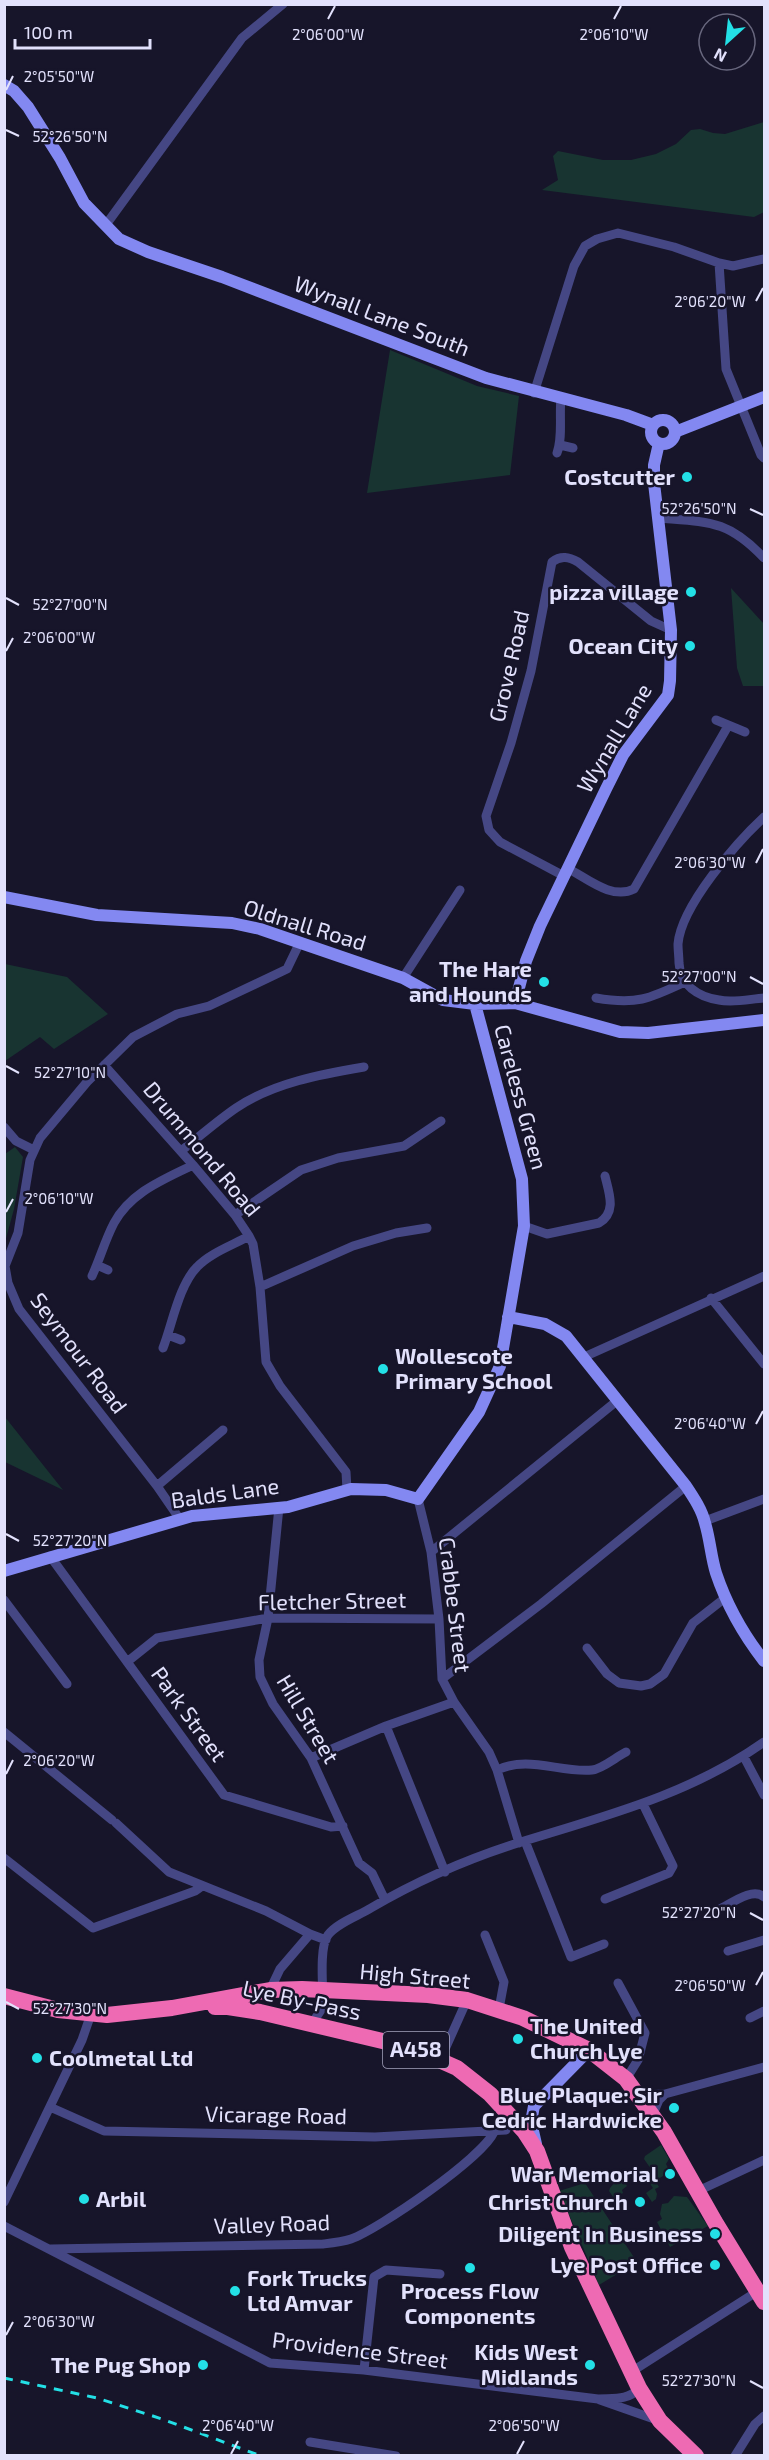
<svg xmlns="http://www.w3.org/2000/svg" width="769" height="2460" viewBox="0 0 769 2460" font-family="'Exo 2',sans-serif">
<rect width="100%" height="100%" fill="#17152a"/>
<path fill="#183431" d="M764 122V212L754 217 542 190 558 180 553 156 558 151 603 160H631L656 154 676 144 691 130 700 129 713 133 725 134Z
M390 350 477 386 519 396 510 475 367 493Z
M731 588 764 624V686H743L737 668Z
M5 964 67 977 108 1014 54 1049 40 1037 5 1061Z
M15 1147 23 1157 14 1209 5 1242V1154Z
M5 1417 63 1490 5 1462Z
M661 2145 669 2159 666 2164 668 2168 664 2170 663 2176 658 2179 644 2159 645 2156Z
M632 2168C645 2168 653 2176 659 2187L655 2189 657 2194 656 2199 652 2202 646 2193 653 2188 647 2179 637 2184 632 2176 624 2181 627 2186 622 2190 623 2193 618 2196 624 2206 621 2208 609 2191 610 2188 623 2173Z
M585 2183 637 2262 599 2285 559 2191Z
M674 2196 687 2197 708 2226 670 2247 657 2222 662 2219 660 2214 662 2204 668 2203Z"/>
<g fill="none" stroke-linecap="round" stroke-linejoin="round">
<path stroke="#454784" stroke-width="9" d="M105 226 242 38 283 4
M719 263 733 266 764 259
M534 393 574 266 585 246 597 239 618 233 674 247 719 263 726 369 761 455 764 458
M560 445 573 448
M557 453C563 437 559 416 561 398
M659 518C709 522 728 520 764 558
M716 720 745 732
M764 817C737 842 681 906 678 944 678 950 679 957 679 963 680 985 698 997 719 1000 733 1003 750 999 764 998
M569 869C588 879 612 900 634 889L728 726
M564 876 500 842 489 830 486 816 511 743 531 671 552 562C561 555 569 557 578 562L651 621 671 630
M403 978 460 890
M596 998C636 1005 649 999 685 982
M104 1065 193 1165 235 1215 249 1236 253 1244 260 1287 266 1362 280 1386 346 1472 347 1490
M4 1127 16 1141 34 1150
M181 1151C199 1137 217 1121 236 1108 273 1083 322 1074 364 1067
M235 1215 301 1170 338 1158 404 1146 441 1121
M524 1226 547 1234 599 1223C617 1212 609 1193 605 1176
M97 1265 108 1270
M92 1276C100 1259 105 1240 114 1223 131 1192 163 1180 193 1165
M260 1287 353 1246 396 1233 427 1228
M711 1298 764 1364
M168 1335 181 1340
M163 1348C172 1325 179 1285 197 1267 210 1253 233 1245 249 1236
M584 1357 764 1276
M157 1486 223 1430
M418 1499 431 1552 439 1619 442 1679 454 1702 489 1752 497 1770 519 1843
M279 1507 268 1618 259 1660 260 1677 273 1704 311 1758 359 1863 372 1873 385 1900
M179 1518 157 1486 19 1309 8 1283 5 1266 18 1233 30 1160 40 1138 87 1082 133 1037 177 1014 209 1006 287 969 300 942
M705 1521 764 1499
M431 1552 618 1400
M50 1556 224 1795 331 1827 343 1826
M4 1600 67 1684
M587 1648 607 1674 619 1683 641 1686 650 1684 664 1674 693 1623 725 1598
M127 1662 157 1638 268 1618 439 1619
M442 1679 541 1604 686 1486
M386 1726 445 1872
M4 1732 112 1820
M744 1757 764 1795
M311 1758 386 1726 454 1702
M497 1770C528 1755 560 1773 592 1770 602 1769 616 1757 626 1752
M116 1823 169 1872 266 1911 310 1934 326 1940
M525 1841 571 1957 604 1944
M4 1858 93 1928 195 1891 202 1886
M605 1899 669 1873 673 1866 643 1804
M720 1909C732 1903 753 1887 764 1897
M485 1935 504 1982 499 2009
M728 1951 764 1940
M618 1983 645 2033 638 2060 626 2079
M270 1990 280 1969 310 1934
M750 2018 764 2011
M311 2025 321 2010 323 2002C323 1986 319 1947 328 1935 337 1923 358 1916 371 1908 417 1881 470 1858 521 1842 605 1816 691 1794 764 1742
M446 2047 467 2000
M640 2095 665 2094 764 2067
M50 2107 104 2131 375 2137 506 2130
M653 2114 659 2100 665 2094
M698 2191 764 2160
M4 2202 82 2040 91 2014
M4 2226 270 2363 364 2370 598 2399C613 2398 628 2401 639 2388
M51 2249 323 2244C332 2243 342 2242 351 2239 379 2229 482 2158 494 2132
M364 2370 374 2277 386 2270 440 2274
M631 2372 758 2291
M600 2400 657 2420
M310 2442 396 2456
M735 2456 755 2424 764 2416"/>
<path stroke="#8388f1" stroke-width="12" d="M4 85 14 91 28 107 60 158 84 203 119 239 148 252 222 277 486 378 626 415 653 425
M651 432a12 12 0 1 1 24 0a12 12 0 1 1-24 0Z
M675 432 764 397
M4 897 97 915 232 923 260 929 403 978 443 1000 475 1004 515 1003 620 1032 648 1033 764 1020
M515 1003 526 961 540 926 606 789 623 755 668 695 670 681 671 630 654 483V465L659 443
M508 1317 545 1324 566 1336 686 1486C694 1498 702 1510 705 1523 710 1539 711 1557 716 1573 727 1606 743 1634 764 1661
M4 1571 192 1516 288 1507 351 1489 386 1490 418 1499 479 1412 500 1366 524 1226 522 1179 475 1004
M536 2144 531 2122 534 2106 589 2050"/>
<path stroke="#ee6ab3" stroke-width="16" d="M4 1996 58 2010 107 2015 172 2008 270 1990 302 1989 428 1995 467 2000 523 2018 589 2050 626 2079 664 2132 715 2222 764 2302
M215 2007H228L260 2012 412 2048 457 2068 490 2094 524 2131 537 2151 572 2247 639 2388 660 2421 696 2456"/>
<path stroke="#23e0e6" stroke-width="3" stroke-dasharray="9 8" stroke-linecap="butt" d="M4 2378 97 2398 162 2419 261 2456"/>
</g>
<path fill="none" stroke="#e2e1fc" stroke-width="2" d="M328 19 335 6M614 19 621 6M6 90 13 76M6 130 19 136M756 301 763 288M750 509 763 515M6 598 19 605M6 651 13 638M756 863 763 849M750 977 763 984M6 1066 19 1073M6 1212 13 1199M756 1424 763 1411M6 1534 19 1541M6 1774 13 1760M750 1913 763 1920M756 1985 763 1972M6 2002 19 2009M6 2335 13 2322M750 2381 763 2388M231 2454 238 2441M517 2454 524 2441"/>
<g fill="#23e0e6" stroke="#17152a" stroke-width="2">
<circle cx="687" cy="477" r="6"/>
<circle cx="691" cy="592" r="6"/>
<circle cx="690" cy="646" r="6"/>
<circle cx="544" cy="982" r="6"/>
<circle cx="383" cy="1369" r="6"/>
<circle cx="518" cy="2039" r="6"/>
<circle cx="37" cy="2058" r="6"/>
<circle cx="674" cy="2108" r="6"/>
<circle cx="670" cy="2174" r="6"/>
<circle cx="84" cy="2199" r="6"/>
<circle cx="640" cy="2202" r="6"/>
<circle cx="715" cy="2234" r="6"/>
<circle cx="715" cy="2265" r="6"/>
<circle cx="470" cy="2268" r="6"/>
<circle cx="235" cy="2291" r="6"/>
<circle cx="203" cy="2365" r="6"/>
<circle cx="590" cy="2365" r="6"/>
</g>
<g text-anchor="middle" stroke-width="5" stroke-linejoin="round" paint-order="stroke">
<rect fill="#17152a" stroke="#a5a4bd" stroke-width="1.5" x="383" y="2032" width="66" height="36" rx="4.5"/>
<g font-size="21" font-weight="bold" fill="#e2e1fc">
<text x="416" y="2057">A458</text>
</g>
<g font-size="22" fill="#e2e1fc" stroke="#17152a">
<text transform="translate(382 316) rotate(21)" y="8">Wynall Lane South</text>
<text transform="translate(509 666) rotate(-77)" y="8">Grove Road</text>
<text transform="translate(614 738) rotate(-59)" y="8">Wynall Lane</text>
<text transform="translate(305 925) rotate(17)" y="8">Oldnall Road</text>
<text transform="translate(521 1097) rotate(75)" y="8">Careless Green</text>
<text transform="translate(202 1149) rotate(50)" y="8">Drummond Road</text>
<text transform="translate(79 1353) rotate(53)" y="8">Seymour Road</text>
<text transform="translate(225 1493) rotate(-8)" y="8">Balds Lane</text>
<text transform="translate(332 1601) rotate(-1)" y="8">Fletcher Street</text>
<text transform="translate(455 1605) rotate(83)" y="8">Crabbe Street</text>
<text transform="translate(189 1714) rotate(54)" y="8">Park Street</text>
<text transform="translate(308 1719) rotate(59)" y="8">Hill Street</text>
<text transform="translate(415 1976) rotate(5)" y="8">High Street</text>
<text transform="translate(302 2000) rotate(12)" y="8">Lye By-Pass</text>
<text transform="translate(276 2115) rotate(1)" y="8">Vicarage Road</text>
<text transform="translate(272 2224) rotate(-2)" y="8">Valley Road</text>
<text transform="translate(360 2350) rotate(7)" y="8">Providence Street</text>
</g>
<g font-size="22" font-weight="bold" fill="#e2e1fc" stroke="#17152a" text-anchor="end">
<text x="675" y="485">Costcutter</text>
<text x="679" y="600">pizza village</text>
<text x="678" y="654">Ocean City</text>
<text x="532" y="977">The Hare<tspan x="532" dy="25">and Hounds</tspan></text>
<text x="395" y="1364" text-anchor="start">Wollescote<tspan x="395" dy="25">Primary School</tspan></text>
<text x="530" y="2034" text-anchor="start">The United<tspan x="530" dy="25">Church Lye</tspan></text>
<text x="49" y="2066" text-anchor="start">Coolmetal Ltd</text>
<text x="662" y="2103">Blue Plaque: Sir<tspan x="662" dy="25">Cedric Hardwicke</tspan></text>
<text x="658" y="2182">War Memorial</text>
<text x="96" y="2207" text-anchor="start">Arbil</text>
<text x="628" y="2210">Christ Church</text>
<text x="703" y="2242">Diligent In Business</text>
<text x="703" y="2273">Lye Post Office</text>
<text x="247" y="2286" text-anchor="start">Fork Trucks<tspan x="247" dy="25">Ltd Amvar</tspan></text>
<text x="470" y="2299" text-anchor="middle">Process Flow<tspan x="470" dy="25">Components</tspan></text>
<text x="578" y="2360">Kids West<tspan x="578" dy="25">Midlands</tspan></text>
<text x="191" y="2373">The Pug Shop</text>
</g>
</g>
<g font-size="15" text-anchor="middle" fill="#e2e1fc" stroke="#17152a" stroke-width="5" stroke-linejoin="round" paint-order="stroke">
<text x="328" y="40">2°06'00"W</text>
<text x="614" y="40">2°06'10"W</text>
<text x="59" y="82">2°05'50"W</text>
<text x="70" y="142">52°26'50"N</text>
<text x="710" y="307">2°06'20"W</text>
<text x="699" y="514">52°26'50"N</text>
<text x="70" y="610">52°27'00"N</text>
<text x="59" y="643">2°06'00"W</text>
<text x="710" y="868">2°06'30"W</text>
<text x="699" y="982">52°27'00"N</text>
<text x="70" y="1078">52°27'10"N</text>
<text x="59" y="1204">2°06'10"W</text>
<text x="710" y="1429">2°06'40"W</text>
<text x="70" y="1546">52°27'20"N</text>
<text x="59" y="1766">2°06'20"W</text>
<text x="699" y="1918">52°27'20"N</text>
<text x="710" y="1991">2°06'50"W</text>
<text x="70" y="2014">52°27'30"N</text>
<text x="59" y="2327">2°06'30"W</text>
<text x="699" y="2386">52°27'30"N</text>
<text x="238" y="2431">2°06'40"W</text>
<text x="524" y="2431">2°06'50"W</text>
</g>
<rect width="769" height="2460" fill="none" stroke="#e2e1fc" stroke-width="12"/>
<g transform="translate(727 42) rotate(207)"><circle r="28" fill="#17152a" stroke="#68677e" stroke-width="1.5"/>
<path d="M0-4.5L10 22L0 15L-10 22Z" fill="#23e0e6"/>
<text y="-9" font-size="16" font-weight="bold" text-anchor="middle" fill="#e2e1fc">N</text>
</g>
<path d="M15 39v9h135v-9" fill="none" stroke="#e2e1fc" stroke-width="3"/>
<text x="24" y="39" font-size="18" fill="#e2e1fc" stroke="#17152a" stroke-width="4.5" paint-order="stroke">100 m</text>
</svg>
